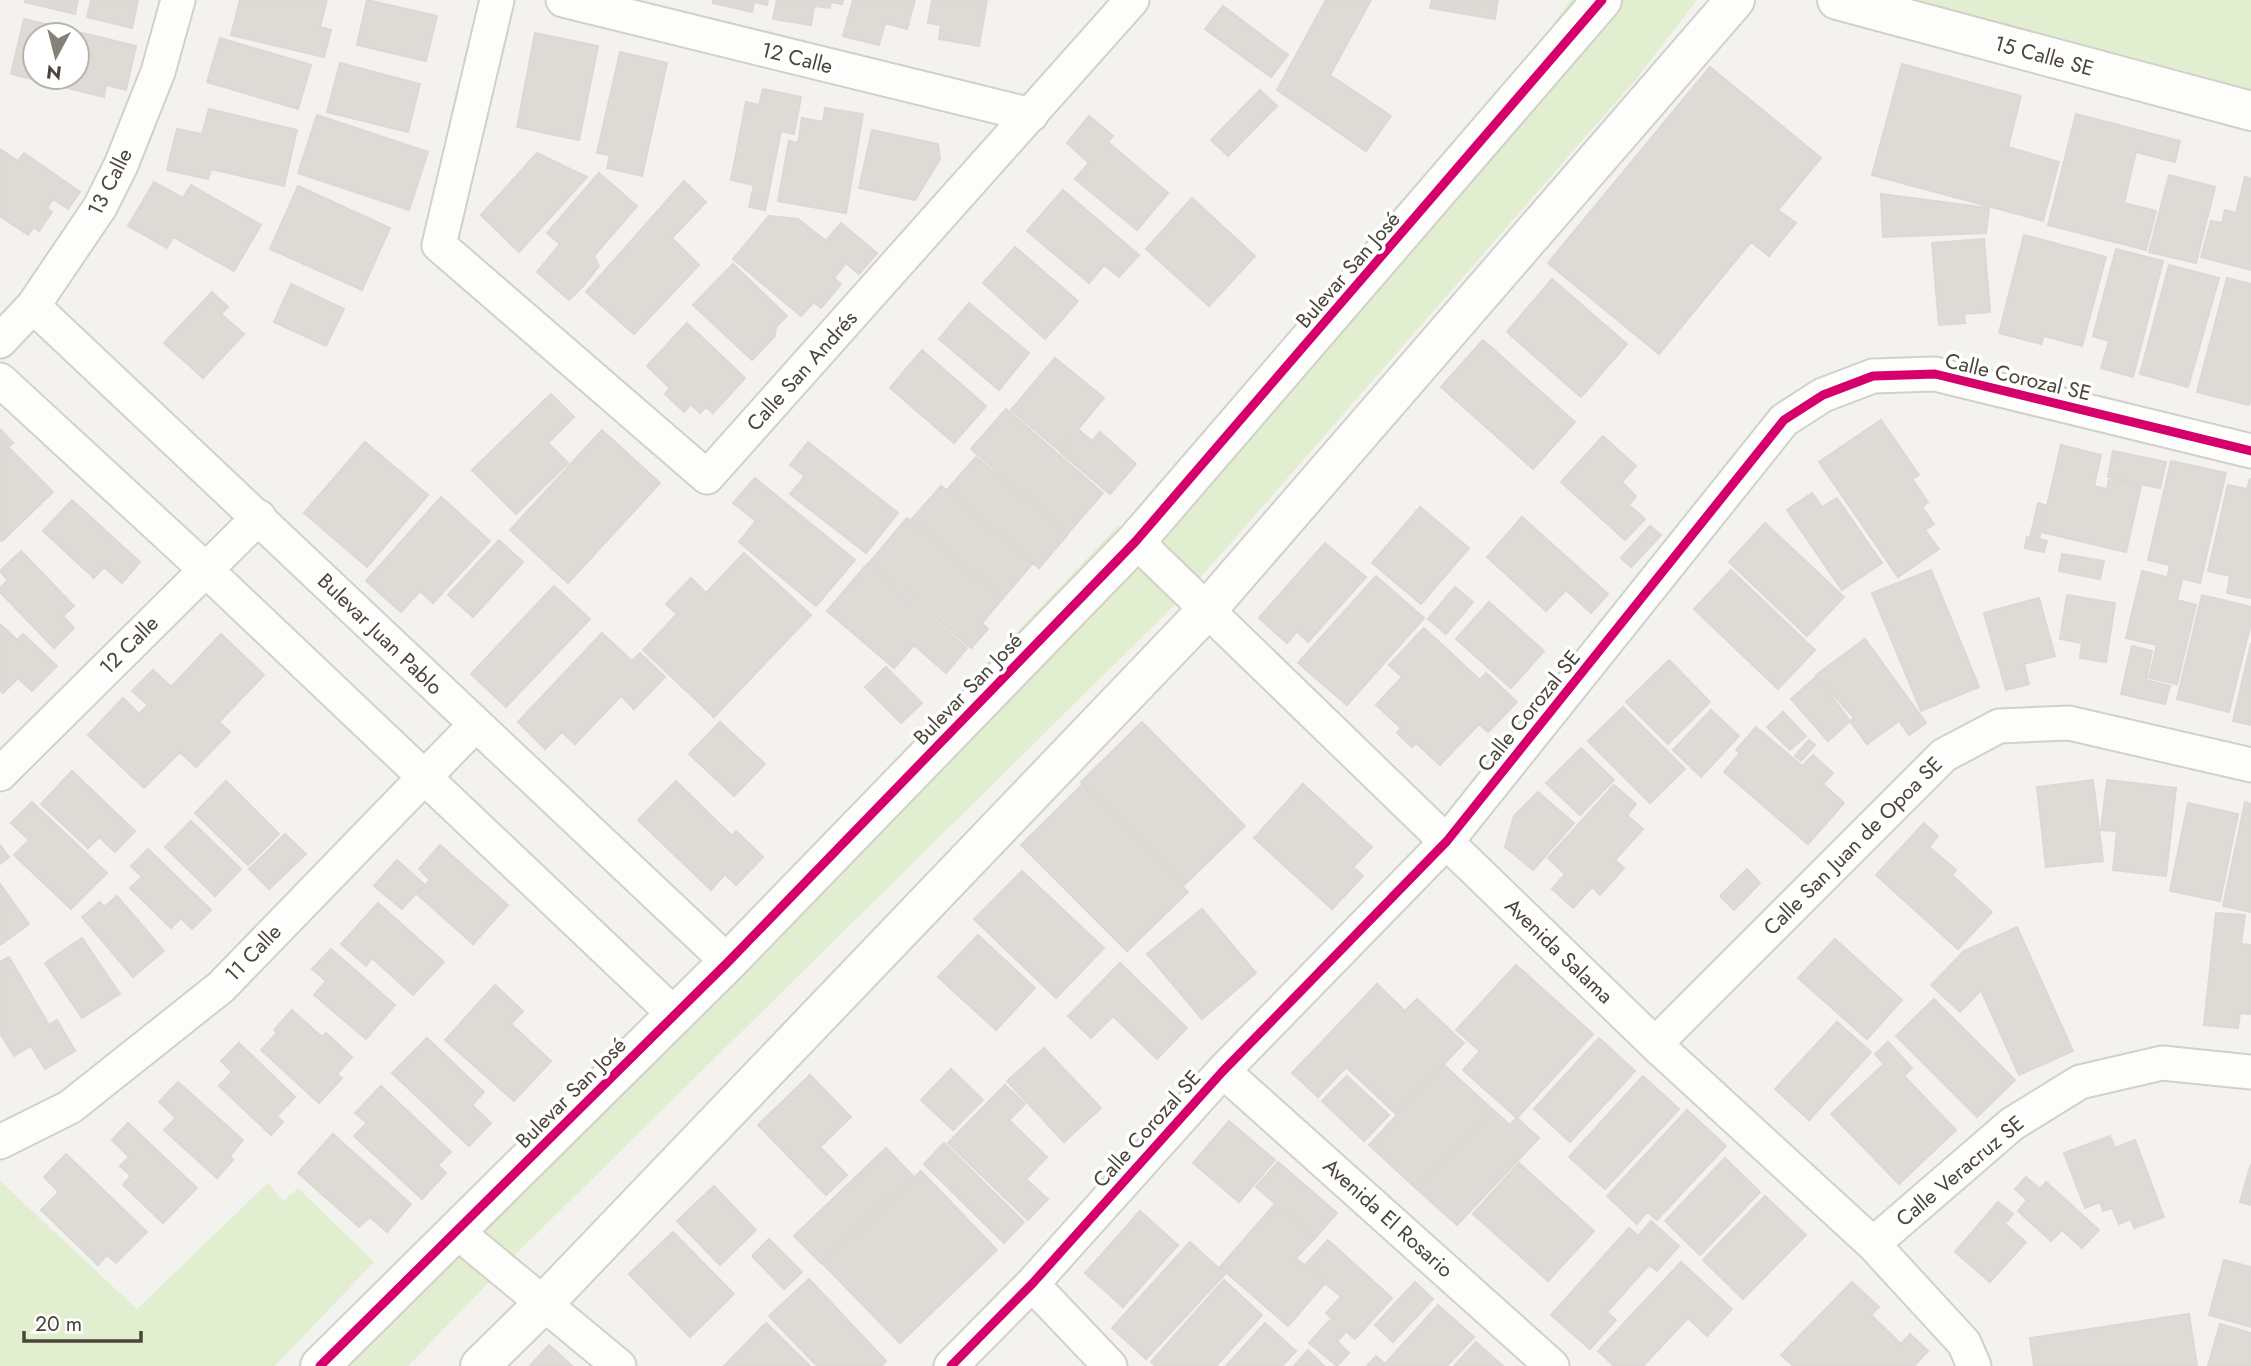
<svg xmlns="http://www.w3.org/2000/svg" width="2251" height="1366" viewBox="0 0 2251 1366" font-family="Jost,sans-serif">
<rect width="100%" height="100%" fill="#f4f2ee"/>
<path fill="#e1eecf" d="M1570 0H1697L1637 78 1187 593 1123 525 1552 26Z
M1881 0H2251V98Z
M1118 526 1186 594 518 1252 408 1366H317Z
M0 1181 137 1309 268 1183 283 1201 298 1188 374 1262 275 1366H0Z"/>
<path fill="#dedbd6" stroke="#dcd9d4" stroke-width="2" fill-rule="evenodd" d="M26 0H78L75 14 25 2Z
M91 0H138L132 28 87 17Z
M240 0H327L320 27 331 30 324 57 231 35Z
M367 0 437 16 426 61 357 45Z
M713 0H768L767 5 754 2 752 12 713 3Z
M777 0H843L842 4 831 2 830 8 814 6 811 25 773 19Z
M853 0H915L907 29 885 23 879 45 843 36Z
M932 0H987L979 46 939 39 941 25 928 23Z
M1326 0H1371L1330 75 1391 116 1366 151 1277 90Z
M1432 0H1498L1495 19 1430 8Z
M1223 6 1288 55 1271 77 1205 29Z
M24 19 136 46 126 90 106 85 104 97 11 74ZM35 35H77V77H35Z
M535 33 598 46 579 140 517 127Z
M220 38 311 65 298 109 207 82Z
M620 52 667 63 642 176 607 168 610 155 597 153Z
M340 63 420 84 408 132 327 112Z
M1902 64 2021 96 2008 147 2059 162 2043 221 1872 175Z
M1710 67 1821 158 1778 210 1796 223 1769 256 1751 242 1659 354 1548 263Z
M763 89 801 97 794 134 781 131 765 210 749 207 754 185 731 180 746 102 759 105Z
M1260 90 1277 106 1228 156 1211 140Z
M825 108 863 114 846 213 778 201 789 141 798 143 802 118 823 122Z
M209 109 297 130 284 186 211 169 208 179 167 170 177 129 202 134Z
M2076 114 2180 141 2175 162 2136 152 2124 203 2156 211 2146 250 2048 225Z
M317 115 428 152 409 210 298 173Z
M1089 116 1113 136 1108 142 1168 193 1137 230 1075 179 1089 163 1067 143Z
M872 130 938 144 940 159 915 200 859 188Z
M0 149 18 161 24 153 80 192 68 209 53 199 47 208 52 212 39 231 34 227 28 235 0 216Z
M537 153 587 177 519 252 481 215Z
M599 173 637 206 594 256 599 266 583 286 569 300 537 272 560 244 547 233Z
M2169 175 2215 187 2196 263 2149 252Z
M2245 177 2251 179V270L2201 257 2211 221 2222 223 2225 210 2236 213Z
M684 181 706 202 672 238 699 265 634 334 586 292Z
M154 182 183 198 191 185 261 225 234 271 173 237 167 248 128 226Z
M298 186 390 228 362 290 270 249Z
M1063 190 1139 255 1119 277 1104 265 1089 283 1027 231Z
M1881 194 1989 208 1986 233 1883 237Z
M1192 198 1255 256 1209 306 1146 249Z
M769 216 798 219 826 241 841 223 877 253 859 274 846 263 834 278 841 284 821 308 814 302 801 316 733 259Z
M2024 235 2106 257 2082 346 2044 336 2041 344 1999 333Z
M1984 239 1990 312 1964 314 1965 323 1939 325 1932 243Z
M1015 247 1078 301 1045 339 983 283Z
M2116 249 2163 261 2133 377 2101 368 2109 341 2093 336Z
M733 264 787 316 776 327 775 336 752 360 693 305Z
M2169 265 2219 278 2188 387 2140 374Z
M2227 278 2251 284V397L2249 405 2197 392Z
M1552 279 1627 344 1581 397 1507 332Z
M291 284 344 309 326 346 274 322Z
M212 292 228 307 221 314 244 334 203 378 164 343Z
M969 303 1029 353 999 390 939 339Z
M687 323 745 378 713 413 706 407 700 413 691 404 684 412 665 394 670 388 647 366Z
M1483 340 1575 422 1533 469 1441 387Z
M922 350 986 406 954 443 890 388Z
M1055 358 1104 398 1060 451 1011 410Z
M551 394 574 417 548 443 568 463 516 514 472 470Z
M1006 409 1103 493 1068 533 971 449Z
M1881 420 1919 475 1912 479 1928 502 1922 507 1934 524 1925 530 1939 549 1898 577 1819 462Z
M0 429 13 443 8 447 53 492 2 541 0 539Z
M602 430 660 483 568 583 510 530Z
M1080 431 1092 441 1100 432 1136 464 1110 494 1061 453Z
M1603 436 1636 466 1622 482 1636 496 1629 505 1645 519 1625 540 1561 482Z
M365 442 428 495 367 567 304 513Z
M808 442 898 513 866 553 790 494 805 476 790 465Z
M2061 445 2101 455 2094 486 2107 489 2109 479 2141 486 2126 552 2041 532Z
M2113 451 2166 462 2160 488 2108 477Z
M976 457 1068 534 1039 568 947 490Z
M2171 461 2226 473 2200 583 2168 575 2170 565 2148 560Z
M755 478 855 560 816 606 739 542 756 521 733 503Z
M2250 479H2251V598L2227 593 2230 576 2208 571 2228 485 2247 489Z
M941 486 1033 563 1003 598 911 520Z
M1812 493 1822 507 1837 498 1882 563 1842 590 1787 510Z
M441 497 490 541 433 603 420 591 401 612 366 581Z
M72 500 140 562 122 583 104 567 94 578 43 531Z
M2038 503 2047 506 2039 539 2047 541 2044 552 2025 548 2027 537 2030 538Z
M1420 507 1469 548 1421 604 1372 563Z
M1522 517 1608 594 1591 613 1566 590 1546 611 1487 557Z
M907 518 1002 599 982 623 988 629 971 648 870 562Z
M1765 523 1844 597 1807 636 1729 562Z
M1650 526 1661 535 1631 567 1621 558Z
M499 540 523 562 473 617 448 595Z
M1325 543 1366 577 1308 642 1297 631 1287 643 1259 618Z
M21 551 74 606 63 616 74 628 54 648 0 592V588L8 580 0 571Z
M744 553 811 615 714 717 643 650 677 614 666 604 691 578 706 593Z
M2062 554 2104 561 2100 579 2059 571Z
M868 563 967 648 946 673 914 645 894 668 827 611Z
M1731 570 1815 650 1778 689 1694 609Z
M1931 570 1979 687 1921 711 1872 593Z
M2142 571 2182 581 2177 600 2196 605 2177 684 2149 678 2157 645 2126 638Z
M1376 576 1424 618 1347 705 1298 663Z
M554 586 590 619 506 707 471 674Z
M1455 587 1473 602 1446 634 1428 619Z
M2067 595 2115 603 2106 662 2080 658 2082 643 2060 639Z
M2202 595 2251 607V623L2229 712 2177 699Z
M2039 598 2055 656 2024 664 2029 684 2006 690 1984 613Z
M1489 602 1544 651 1511 688 1456 639Z
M0 624 17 640 23 634 57 666 32 691 18 678 3 693 0 690Z
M1424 628 1480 680 1486 673 1517 702 1488 732 1479 724 1440 765 1416 743 1412 747 1397 733 1401 728 1376 705 1402 677 1389 665Z
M602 633 632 661 640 653 665 677 634 709 621 696 575 744 562 732 545 749 518 722Z
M221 634 264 675 219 722 230 732 196 767 180 752 144 788 88 735 123 698 139 714 148 705 132 691 153 670 171 687Z
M1865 639 1926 723 1909 735 1899 721 1867 744 1816 675Z
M2251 643V725L2233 721Z
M2132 646 2152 651 2146 680 2170 686 2165 704 2121 694Z
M1669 660 1710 702 1668 744 1626 702Z
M886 667 922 703 901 723 865 687Z
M1817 676 1854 718 1828 741 1791 699Z
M1623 707 1685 769 1650 803 1588 741Z
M1711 710 1739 736 1701 777 1673 750Z
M1783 712 1806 736 1790 750 1767 727Z
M720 722 765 764 734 796 689 754Z
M1142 722 1245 826 1184 885 1081 782Z
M1756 727 1802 766 1813 755 1833 773 1823 784 1844 803 1808 844 1724 772 1740 753 1736 750Z
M1809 740 1815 745 1801 761 1795 756Z
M1581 748 1614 780 1580 815 1546 783Z
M72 771 135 831 115 852 99 837 88 848 41 804Z
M2093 780 2103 861 2046 867 2037 787Z
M2107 780 2176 788 2166 876 2113 870 2117 831 2101 830Z
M226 781 279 834 248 865 195 813Z
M676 781 732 836 736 831 763 857 736 885 725 874 711 890 638 820Z
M1303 784 1372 847 1353 867 1363 876 1332 909 1254 838Z
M1082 785 1188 892 1127 951 1021 845Z
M1614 785 1636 804 1627 815 1643 829 1615 860 1624 868 1600 895 1592 887 1573 908 1552 889 1565 874 1548 858Z
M1538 792 1574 823 1533 870 1505 847 1514 816Z
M32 802 107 873 71 909 14 855 29 840 11 823Z
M2245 802 2251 804V912L2223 906Z
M2188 803 2238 814 2220 901 2170 891Z
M191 821 241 869 215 896 165 847Z
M1924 823 1938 836 1929 847 1956 870 1952 875 1992 912 1958 949 1876 875Z
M285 834 306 854 269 889 249 869Z
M0 845 9 857 0 864Z
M440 845 508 905 473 944 417 894 430 880 419 869Z
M148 849 211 910 192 929 181 918 171 928 130 888 142 877 131 866Z
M397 860 424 884 402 909 374 886Z
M1747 869 1760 883 1734 910 1720 896Z
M1022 871 1104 948 1056 998 974 919Z
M0 884 29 924 0 945Z
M117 896 164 951 133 977 82 917 100 902 104 907Z
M378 903 444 962 413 995 372 958 366 966 341 944Z
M1202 909 1256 973 1202 1019 1147 954Z
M2216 913 2245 915 2241 944 2251 945V1014L2240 1013 2238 1028 2204 1025Z
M2017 927 2073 1051 2019 1075 1981 990 1960 1012 1931 985 1964 951Z
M978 935 1035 988 996 1030 938 977Z
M82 938 120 994 82 1018 45 963Z
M1835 939 1902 1000 1867 1039 1798 978Z
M331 949 395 1005 366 1039 314 995 326 981 312 969Z
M9 957 49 1025 57 1020 75 1051 45 1069 31 1046 14 1056 0 1033V962Z
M1120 963 1187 1028 1157 1059 1113 1016 1091 1038 1068 1016Z
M1516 965 1593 1034 1517 1118 1463 1070 1480 1051 1456 1030Z
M1377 984 1405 1011 1417 999 1464 1043 1396 1114 1346 1067 1318 1097 1292 1073Z
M495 985 523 1011 511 1024 551 1061 514 1101 445 1040Z
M1934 999 2015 1080 1977 1117 1896 1036Z
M292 1010 322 1037 326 1033 352 1057 337 1074 342 1078 319 1103 261 1050 277 1033 274 1030Z
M1837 1022 1871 1052 1809 1120 1775 1089Z
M427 1038 484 1092 472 1105 491 1123 469 1146 392 1073Z
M1599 1038 1635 1071 1570 1142 1534 1109Z
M1888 1042 1912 1068 1904 1076 1956 1130 1899 1184 1831 1114 1884 1064 1875 1054Z
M239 1043 295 1097 277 1116 283 1122 271 1135 219 1086 232 1072 221 1061Z
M1044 1048 1101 1108 1064 1142 1007 1081Z
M1444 1065 1492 1109 1418 1190 1369 1145Z
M951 1069 983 1100 953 1130 921 1100Z
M810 1075 851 1117 820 1147 847 1175 826 1195 758 1125Z
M1347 1076 1389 1115 1364 1141 1322 1101Z
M1643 1076 1679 1109 1605 1189 1569 1157Z
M178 1082 243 1140 230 1156 233 1160 217 1178 164 1130 176 1118 159 1102Z
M1005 1085 1025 1104 1009 1120 1047 1157 1026 1179 1048 1199 1028 1220 948 1143Z
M381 1086 451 1152 438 1165 446 1173 422 1199 354 1136 367 1123 355 1113Z
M1492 1109 1510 1125 1517 1118 1539 1138 1457 1225 1418 1190Z
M1687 1110 1726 1146 1657 1220 1647 1212 1637 1224 1607 1196Z
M1229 1121 1275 1160 1239 1202 1193 1163Z
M128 1123 197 1188 163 1223 123 1185 131 1176 120 1166 129 1157 112 1140Z
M333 1134 411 1204 387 1232 370 1217 359 1227 298 1173Z
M2110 1136 2115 1148 2135 1140 2164 1217 2134 1228 2131 1219 2119 1224 2112 1208 2103 1211 2100 1202 2085 1208 2064 1153Z
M944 1143 1024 1222 1004 1243 924 1164Z
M886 1148 913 1176 821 1263 794 1236Z
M66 1154 147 1232 116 1263 107 1255 98 1265 41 1210 59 1192 44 1177Z
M1725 1158 1760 1192 1700 1255 1665 1221Z
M1278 1162 1337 1213 1315 1238 1256 1187Z
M1519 1163 1594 1231 1548 1281 1473 1214Z
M2251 1164V1205L2240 1202Z
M921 1171 997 1250 900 1343 823 1264Z
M2026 1177 2040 1189 2046 1182 2099 1230 2082 1248 2062 1230 2051 1241 2018 1211 2027 1200 2015 1189Z
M714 1186 756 1230 720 1265 677 1221Z
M1765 1196 1806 1235 1743 1299 1703 1260Z
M1998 1202 2013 1214 2005 1224 2026 1242 1990 1282 1955 1252Z
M1275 1204 1315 1238 1296 1258 1325 1283 1288 1326 1220 1267Z
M1140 1211 1178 1245 1123 1307 1085 1273Z
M1651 1221 1679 1246 1657 1271 1649 1265 1607 1312 1616 1320 1590 1349 1551 1315 1629 1228 1638 1236Z
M673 1232 734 1294 690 1337 629 1274Z
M769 1239 802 1272 784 1289 752 1256Z
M1328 1240 1392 1298 1355 1339 1326 1313 1341 1297 1305 1265Z
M1190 1242 1225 1274 1146 1359 1112 1328Z
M2224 1260 2251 1267V1327L2209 1315Z
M1681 1262 1732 1309 1707 1336 1688 1318 1643 1366H1614L1598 1351Z
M809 1279 886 1361 881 1366H817L769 1316Z
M1224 1280 1262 1315 1216 1366H1156L1151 1362Z
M1415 1282 1433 1299 1393 1342 1375 1325Z
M1852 1282 1879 1307 1871 1315 1901 1344 1910 1334 1928 1351 1914 1366H1793L1781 1355Z
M1438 1305 1474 1337 1447 1366H1388L1385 1364Z
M2189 1314 2197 1366H2034L2030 1338Z
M1330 1320 1345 1333 1337 1341 1349 1353 1337 1366 1309 1343Z
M766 1323 810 1366H724Z
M1265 1323 1296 1351 1282 1366H1226Z
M2220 1324 2251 1333V1366H2208Z
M1476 1342 1503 1366H1454Z
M549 1345 572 1366H530Z
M1308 1350 1324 1366H1294Z
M1376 1356 1385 1364 1388 1366H1367Z"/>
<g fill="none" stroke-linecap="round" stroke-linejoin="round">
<g stroke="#d2d0cb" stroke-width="37">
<path id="minor" d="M497 0 439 245 707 477 1132 0
M563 0 1031 115
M33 306C266 523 495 745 728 962
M0 341 33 306 100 207 121 165 158 72 178 0
M0 380 205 569 674 1014
M1136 541 1655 1044 1873 1244 1964 1343 1974 1366
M0 774 259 517
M1655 1044 1944 755 1999 726 2069 723 2251 765
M1223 1071 1552 1366
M0 1142 70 1107 221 987 475 725
M456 1231 619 1366
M1873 1244 2012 1124 2080 1082 2162 1063 2251 1072
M1032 1284 1110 1366
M951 1366 1032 1284 1223 1071 1447 841 1784 420 1823 395 1873 376 1935 374 2251 451"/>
</g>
<g stroke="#d2d0cb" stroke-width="42">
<path id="tertiary" d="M1837 0 2251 111
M320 1366 728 962 1136 541 1602 0
M480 1366 544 1303 1206 611 1735 0"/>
</g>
<use href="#minor" stroke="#fdfdfc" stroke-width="33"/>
<use href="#tertiary" stroke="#fdfdfc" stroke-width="38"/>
<g stroke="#fff" stroke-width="13">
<path id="cycleway" d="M320 1366 728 962 1136 541 1602 0
M951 1366 1032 1284 1223 1071 1447 841 1784 420 1823 395 1873 376 1935 374 2251 451"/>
</g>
<use href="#cycleway" stroke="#d6006c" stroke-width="9"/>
</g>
<g text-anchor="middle" stroke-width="7" stroke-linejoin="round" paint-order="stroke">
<g font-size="21" fill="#4b4439" stroke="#fff">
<text transform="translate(2044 56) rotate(15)" y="7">15 Calle SE</text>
<text transform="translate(797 58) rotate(14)" y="7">12 Calle</text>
<text transform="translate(110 182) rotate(-63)" y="7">13 Calle</text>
<text transform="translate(1348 270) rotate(-49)" y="7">Bulevar San José</text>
<text transform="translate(802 371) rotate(-48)" y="7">Calle San Andrés</text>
<text transform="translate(2018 377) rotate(13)" y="7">Calle Corozal SE</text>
<text transform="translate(380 634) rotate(44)" y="7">Bulevar Juan Pablo</text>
<text transform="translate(129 645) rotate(-45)" y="7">12 Calle</text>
<text transform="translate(968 689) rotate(-46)" y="7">Bulevar San José</text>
<text transform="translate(1529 711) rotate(-51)" y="7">Calle Corozal SE</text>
<text transform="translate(1853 846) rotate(-45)" y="7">Calle San Juan de Opoa SE</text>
<text transform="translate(1559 951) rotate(44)" y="7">Avenida Salama</text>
<text transform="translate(253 953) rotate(-46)" y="7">11 Calle</text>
<text transform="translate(571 1093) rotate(-45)" y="7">Bulevar San José</text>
<text transform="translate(1147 1129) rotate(-48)" y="7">Calle Corozal SE</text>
<text transform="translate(1960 1171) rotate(-40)" y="7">Calle Veracruz SE</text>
<text transform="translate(1388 1218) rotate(42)" y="7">Avenida El Rosario</text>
</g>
</g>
<g transform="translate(56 56) rotate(187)"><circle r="33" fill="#ffffff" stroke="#b7b4b0" stroke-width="2"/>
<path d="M0-5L12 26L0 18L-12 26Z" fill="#868178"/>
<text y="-10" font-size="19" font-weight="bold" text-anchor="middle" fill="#4b4439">N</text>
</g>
<path d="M24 1331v10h117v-10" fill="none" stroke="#4b4439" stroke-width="3.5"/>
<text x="35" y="1331" font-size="21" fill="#4b4439" stroke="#ffffff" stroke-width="5" paint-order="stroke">20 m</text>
</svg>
